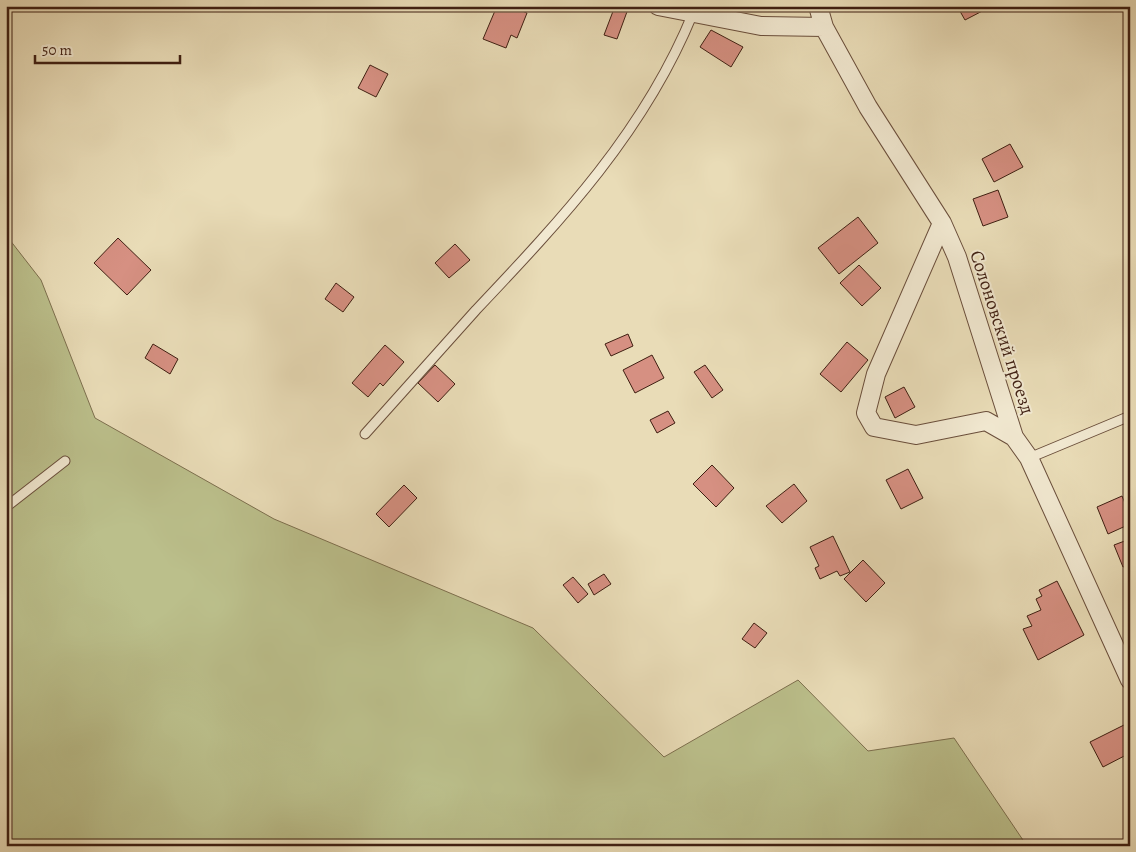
<svg xmlns="http://www.w3.org/2000/svg" width="1136" height="852" viewBox="0 0 1136 852" font-family="Alegreya,serif">
<rect width="100%" height="100%" fill="#e9dcb7"/>
<filter id="stains"><feTurbulence type="fractalNoise" baseFrequency=".004" numOctaves="4"/><feColorMatrix values="0 0 0 0 .2 0 0 0 0 .09 0 0 0 0 .02 0 0 0 .5 -.17"/></filter>
<radialGradient id="worn" r=".72"><stop offset=".6" stop-color="#630" stop-opacity="0"/><stop offset="1" stop-color="#630" stop-opacity=".3"/></radialGradient>
<path fill="#bbbf8b" stroke="#7d6f4e" d="M6 235 41 280 95 418 274 519 533 628 664 757 798 680 868 751 954 738 1027 846H6Z"/>
<path fill="#d69082" stroke="#3f1f12" d="M497 6H510L527 13 517 38 511 35 506 48 483 39Z
M615 6 628 9 617 39 604 35Z
M957 6H992L965 20Z
M711 30 743 47 731 67 700 47Z
M370 65 388 74 376 97 358 88Z
M1010 144 1023 167 994 182 982 159Z
M998 190 1008 217 983 226 973 199Z
M858 217 878 243 839 274 818 248Z
M118 238 151 270 127 295 94 263Z
M455 244 470 260 449 278 435 263Z
M859 265 881 288 862 306 840 283Z
M336 283 354 297 343 312 325 299Z
M628 334 633 346 611 356 605 344Z
M847 342 868 360 841 392 820 374Z
M153 344 178 359 170 374 145 358Z
M385 345 404 362 383 386 380 383 368 397 352 383Z
M652 355 664 378 635 393 623 370Z
M435 365 455 384 438 402 418 383Z
M705 365 723 390 712 398 694 372Z
M904 387 915 407 895 418 885 397Z
M668 411 675 423 657 433 650 420Z
M712 465 734 488 716 507 693 484Z
M908 469 923 498 901 509 886 480Z
M794 484 807 501 782 523 766 506Z
M404 485 417 498 389 527 376 514Z
M1122 496 1130 515V524L1108 534 1097 507Z
M833 536 850 572 840 576 837 571 820 579 815 568 819 566 810 547Z
M1130 539V565L1123 567 1114 545Z
M863 560 885 583 866 602 844 579Z
M604 574 611 584 594 595 588 584Z
M573 577 588 594 578 603 563 585Z
M1057 581 1084 635 1038 660 1023 629 1032 626 1027 616 1041 610 1036 599 1042 596 1039 590Z
M754 623 767 633 755 648 742 639Z
M1130 722V753L1103 767 1090 742Z"/>
<g fill="none" stroke-linecap="round" stroke-linejoin="round">
<g stroke="#6a4e3b" stroke-width="11">
<path id="lane" d="M365 434C402 393 439 351 476 310 562 219 645 131 693 13
M1029 458 1130 416
M6 507 65 461"/>
</g>
<g stroke="#6a4e3b" stroke-width="20">
<path id="street" d="M658 6 761 26 824 27
M818 6 824 27 868 107 942 223 957 257 1014 437 1029 458 1130 680
M942 223 876 374 866 413 874 427 916 435 986 421 1014 437"/>
</g>
<use href="#lane" stroke="#f1e8d0" stroke-width="9"/>
<use href="#street" stroke="#f1e8d0" stroke-width="18"/>
</g>
<g text-anchor="middle" stroke-width="4" stroke-linejoin="round" paint-order="stroke">
<g font-size="19" fill="#3f1f12" stroke="#f1e8d0">
<text transform="translate(1003 332) rotate(72)" y="7">Солоновский проезд</text>
</g>
</g>
<rect width="1136" height="852" fill="none" stroke="#e9dcb7" stroke-width="25"/>
<rect x="8" y="8" width="1121" height="837" fill="none" stroke="#3f1f12" stroke-width="2.5"/>
<rect x="12" y="12" width="1111" height="827" fill="none" stroke="#3f1f12"/>
<path d="M35 55v8h145v-8" fill="none" stroke="#3f1f12" stroke-width="2.5"/>
<text x="42" y="55" font-size="15" fill="#3f1f12" stroke="#f1e8d0" stroke-width="4" paint-order="stroke">50 m</text>
<rect width="100%" height="100%" filter="url(#stains)"/>
<rect width="100%" height="100%" fill="url(#worn)"/>
</svg>
